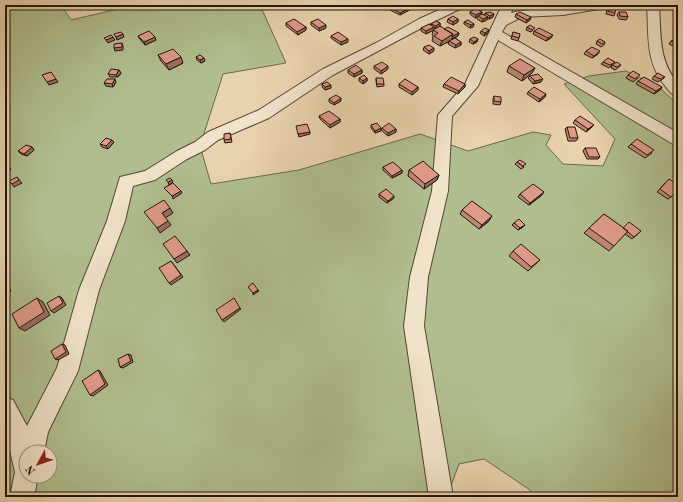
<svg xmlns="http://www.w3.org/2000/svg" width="683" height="502" viewBox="0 0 683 502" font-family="'Old Standard TT',serif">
<rect width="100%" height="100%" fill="#e9d3ae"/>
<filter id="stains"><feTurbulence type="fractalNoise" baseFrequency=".005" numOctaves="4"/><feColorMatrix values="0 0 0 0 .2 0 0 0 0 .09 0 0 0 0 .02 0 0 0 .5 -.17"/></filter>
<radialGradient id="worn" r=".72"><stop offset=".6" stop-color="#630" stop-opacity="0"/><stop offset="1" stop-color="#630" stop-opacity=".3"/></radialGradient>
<path fill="#b0be8f" stroke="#696a4d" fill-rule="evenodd" d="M5 5H61L71 20 135 5H260L286 63 223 74 200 146 211 184 299 170 420 134 468 151 533 132 551 135 546 145 563 164 603 166 615 139 564 84 589 76 626 71 658 86 678 105V497H534L530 490 484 459 459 464 447 497H5ZM26 452H50V476H26Z"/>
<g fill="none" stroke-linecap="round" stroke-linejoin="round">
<g stroke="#544634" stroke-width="2">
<path id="street" d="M450 5H466L464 7 427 25 333 75 269 118 218 140 205 150 187 159 155 180 133 186 125 221 99 290 78 371 48 432 44 452H26V476H38L34 497H10L15 472 5 430V397L13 400 27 426 57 368 79 290 107 221 120 177 145 171 177 151 195 142 208 132 259 110 323 69 376 43 419 19Z
M502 5H514L511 13C526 9 540 10 555 9 574 8 592 5 611 5L609 7 605 8 563 15 522 17 506 25 502 32 678 133V146L673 144 498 40 478 86 452 116 448 191 428 277 424 326 453 497H429L404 326 410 277 432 191 438 115 465 84Z
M647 5H659C661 33 658 61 678 83V97C672 95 670 92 666 87 645 62 649 36 647 5Z"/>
</g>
<use href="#street" fill="#f1e2ca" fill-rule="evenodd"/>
</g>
<path fill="#c08577" stroke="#22170b" d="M379 5H390L384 8Z
M478 5H484L485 9 482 10 477 7Z
M569 5H578L576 10 568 8Z
M413 6V8L400 15 390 10 391 7Z
M609 7 615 13 614 16 606 14 607 10Z
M470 12H482V14L485 15V13L493 17 489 19 487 18V20L482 22 477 19V17L475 18 470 14Z
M619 12 628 17 626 20 619 19 617 15Z
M516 14 531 17 530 20 526 23 515 17Z
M448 19H458V22L453 25 447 22Z
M311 22 326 28 319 31 311 25Z
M464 22 474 24 473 27 470 28 464 24Z
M286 23 306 27V30L298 35 286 26Z
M440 23V26L444 29 459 33 458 36 455 38 461 42V45L455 48 448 44 449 41 440 46 432 41 433 36 432 35 433 30 426 34 421 31V28L431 25V24Z
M527 27 533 30 531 32 526 30Z
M489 30 488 33 484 36 480 33 481 31Z
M534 31 551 38 546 41 533 34Z
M513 32 520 34 518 41 511 39Z
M138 36 156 40 145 45 139 38Z
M331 36 348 42 341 45 331 38Z
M470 39H478L477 42 473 44 469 42Z
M597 41 605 42 604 45 601 47 596 44Z
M671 41 678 42V46L675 47 669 44Z
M424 47 434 51 429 54 423 50Z
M586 51 598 54 592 58 584 54Z
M158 55 183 63 169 70 161 61Z
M196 57 205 61 201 63 197 60Z
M603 62 613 65H621L619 67 615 70 611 68 612 65 609 68 601 64Z
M374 66 388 69 381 74 374 69Z
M509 66 535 68 532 73 522 81 507 72Z
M119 70 121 73 118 77H110L108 74Z
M348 70H362V73L354 77 348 73Z
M628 75 638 78 633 82 626 78Z
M530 76 541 82 533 84 528 78Z
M654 76 665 77 663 79 658 82 652 79Z
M359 78H367V81L363 84 359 81Z
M376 78 384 84V86L377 87 376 81Z
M638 81 662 87 660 90 654 94 636 84Z
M116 82 113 87 106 86 104 83Z
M322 84 331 88 325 90 322 87Z
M399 84 418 87V90L412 95 399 87Z
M444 84H465V87L458 94 443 87Z
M528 92 546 94 545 97 539 102 527 94Z
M494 96 501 102 500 105 493 104V99Z
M329 99 341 101 334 105 329 102Z
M319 116 340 119V122L330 128 320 119Z
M575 120 592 127 586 132 573 123Z
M371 125 381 128V131L375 133 371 128Z
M567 127 578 138 576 141H568L565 129Z
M382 128 396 129V132L388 136 381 130Z
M230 133 232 142 225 143 224 140Z
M114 142 108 149 102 147 100 144Z
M631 144 652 153 645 158 628 147Z
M32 147 34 150 27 156 21 154 18 151Z
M585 148 600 157 598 159H587L583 151Z
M517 162 524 167 521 169 515 164Z
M383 167 402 170V173L392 178 383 170Z
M409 170 439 175 437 180 424 189 408 176Z
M666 182 671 197 668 199 657 192Z
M379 194 394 198 387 203 379 197Z
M520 194 542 195 529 205 518 197Z
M462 210 489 221 479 229 460 214Z
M604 214 623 228 641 231 632 239 625 234 609 251 584 233Z
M514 223 523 227 518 230 512 225Z
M513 251 540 260 528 271 509 256Z"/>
<path fill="#9c6c61" stroke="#22170b" d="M115 5H124L116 7Z
M385 5H390L384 8Z
M413 6V8L400 15V13Z
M486 6 485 9 482 10V8Z
M482 12 481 15 478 16 477 17 475 18 476 15Z
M494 14 493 17 489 19 490 16Z
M488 17 487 20 482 22 483 19Z
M531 17 530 20 526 23 527 20Z
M458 19V22L453 25V22Z
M440 23V26L435 29 436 26Z
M474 24 473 27 470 28 471 25Z
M326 25V28L319 31V28Z
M306 27V30L298 35 297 32Z
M434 27V30L426 34V31Z
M489 30 488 33 484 36 485 33Z
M459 33 458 36 452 39 453 36Z
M123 34 124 37 117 40 116 37Z
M453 34 452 40 440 46 442 41Z
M553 35 551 38 546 41 548 38Z
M113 37 115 40 108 43 106 40Z
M155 37 156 40 145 45 144 42Z
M348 39V42L341 45V42Z
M478 39 477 42 473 44 474 42Z
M461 42V45L455 48 456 45Z
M122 43 123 46V50L115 51 114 48Z
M434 48V51L429 54V51Z
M600 51 598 54 592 58 594 56Z
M181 57 183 63 169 70 166 64Z
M204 58 205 61 201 63 200 60Z
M388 66V69L381 74V71Z
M535 68 532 73 522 81 524 75Z
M119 70 121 73 118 77 116 75Z
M362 70V73L354 77V74Z
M367 78V81L363 84V81Z
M56 79 58 82 49 85 47 82Z
M115 79 116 82 113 87 112 84Z
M543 79 541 82 533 84 535 81Z
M465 84V87L458 94 459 91Z
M331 85V88L325 90V87Z
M418 87V90L412 95V92Z
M662 87 660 90 654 94 656 91Z
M546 94 545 97 539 102 540 99Z
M341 98V101L334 105V103Z
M340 119V122L330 128V125Z
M594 125 592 127 586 132 588 129Z
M381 128V131L375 133V131Z
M396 129V132L388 136V133Z
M310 132V134L299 137 298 134Z
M5 134 7 141H5Z
M112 140 114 142 108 149 106 146Z
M32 147 34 150 27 156 24 154Z
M8 167 11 169 7 176 5 174V171Z
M402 170V173L392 178V176Z
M439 175 437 180 424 189 425 184Z
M17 177 22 183 14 187 12 184Z
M172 180 173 182 169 185 168 182Z
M181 191 182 193 173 199 172 196Z
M544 192 542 195 529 205 530 203Z
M394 196V198L387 203 388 201Z
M170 208 173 213 165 218 162 213Z
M492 216 489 221 479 229 482 225Z
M168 221 171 225 160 233 157 228Z
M525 225 523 227 518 230 520 228Z
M187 251 190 255 177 263 174 259Z
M171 261 183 277 171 285 169 283Z
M5 282 7 283 11 291 5 295Z
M258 290 259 291 253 295V293Z
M59 296 62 298 66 305 54 313 51 311Z
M37 298 43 302 50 315 25 331 19 328Z
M240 308 241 309 224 322 222 320Z
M62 344 65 345 69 354 58 360 55 359Z
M128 354 131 355 133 362 123 368 120 367Z
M98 370 100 371 108 385 93 396 90 395Z"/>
<path fill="#df9b8a" stroke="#22170b" d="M395 5H412L413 6 400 13 391 7Z
M479 5H484L486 6 482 8Z
M569 5H578V7Z
M609 7 616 8 615 13 608 11Z
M476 8 482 12 476 15 470 12Z
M490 12 494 14 490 16 485 13Z
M520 12 531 17 527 20 516 14Z
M619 12H626L628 17 620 16Z
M482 14 488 17 483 19 478 16Z
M453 16 458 19 453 22 448 19Z
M294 19 306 27 297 32 286 23Z
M318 19 326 25 319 28 311 22Z
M468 20 474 24 471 25 464 22Z
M436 21 440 23 436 26 431 24Z
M429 24 434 27 426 31 421 28Z
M530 25 535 28 532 30 527 27Z
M440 26 453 34 442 41 434 36 438 33 433 30Z
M448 27 459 33 453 36H452L453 34 444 29Z
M485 28 489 30 485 33 481 31Z
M539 28 553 35 548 38 534 31Z
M149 31 155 37 144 42 138 36Z
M121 32 123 34 116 37 114 34Z
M338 32 348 39 341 42 331 36Z
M513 32 520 34 519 38 512 36Z
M111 35 113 37 106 40 104 38Z
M474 37 478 39 474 42 470 39Z
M455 38 461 42 456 45 449 41Z
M600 39 605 42 602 44 597 41Z
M674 40 678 42V44L671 41Z
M122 43V47L114 48V44Z
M429 45 434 48 429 51 424 47Z
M592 47 600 51 594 56 586 51Z
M173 49 181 57 166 64 158 55Z
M200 55 204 58 200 60 196 57Z
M608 58 615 62 610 65 603 62Z
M520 59 535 68 524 75 509 66Z
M382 62 388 66 381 71 374 66Z
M617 62 621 65 617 67 612 65Z
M356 65 362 70 354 74 348 70Z
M111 69 119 70 116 75 108 74Z
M633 71 640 75 635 79 628 75Z
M51 72 56 79 47 82 42 75Z
M658 73 665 77 660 79 654 76Z
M538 74 543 79 535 81 530 76Z
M364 75 367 78 363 81 359 78Z
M451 77 465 84 459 91 444 84Z
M644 77 662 87 656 91 638 81Z
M376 78H383L384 84H377Z
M107 79H115L112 84 104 83Z
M405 79 418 87 412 92 399 84Z
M327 82 331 85 325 87 322 84Z
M534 87 546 94 540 99 528 92Z
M336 95 341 98 334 103 329 99Z
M494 96 501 97V102L494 101Z
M329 111 340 119 330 125 319 116Z
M580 116 594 125 588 129 575 120Z
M377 123 381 128 375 131 371 125Z
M389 123 396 129 388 133 382 128Z
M307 124 310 132 298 134 296 126Z
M567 127H575L578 138H570Z
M230 133 231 139 224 140V134Z
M106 138 112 140 106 146 100 144Z
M637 139 654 150 647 155 631 144Z
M26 145 32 147 24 154 18 151Z
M585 148H596L600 157H589Z
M520 160 526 164 523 166 517 162Z
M423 161 439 175 425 184 409 170Z
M393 162 402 170 392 176 383 167Z
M5 164H6L8 167 5 171Z
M17 177 19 180 12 184 9 181Z
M170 178 172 180 168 182 166 180Z
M669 179 678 185V189L671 197 660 189Z
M173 183 181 191 172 196 164 188Z
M533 184 544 192 530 203 520 194Z
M386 189 394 196 388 201 379 194Z
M164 200 170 208 162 213 168 221 157 228 144 212Z
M472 201 492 216 482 225 462 210Z
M604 214 628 231 614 246 589 228Z
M519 219 525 225 520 228 514 223Z
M629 222 641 231 634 237 623 228Z
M175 236 187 251 174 259 163 244Z
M521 244 540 260 531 267 513 251Z
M171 261 181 275 169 283 159 268Z
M253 283 258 290 253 293 248 287Z
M5 284 8 289 5 291Z
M59 296 63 303 51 311 47 303Z
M37 298 44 312 19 328 12 314Z
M234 298 240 308 222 320 216 310Z
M62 344 66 352 55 359 51 351Z
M128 354 131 361 120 367 118 359Z
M98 370 105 384 90 395 82 381Z"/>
<rect width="683" height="502" fill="none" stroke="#e9d3ae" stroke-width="20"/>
<rect x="6" y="6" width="671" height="490" fill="none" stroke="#22170b" stroke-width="2"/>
<rect x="10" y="10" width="663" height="482" fill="none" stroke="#22170b"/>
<g transform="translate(38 464) rotate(230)"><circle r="19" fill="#f1e2ca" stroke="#9e917e"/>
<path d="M0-3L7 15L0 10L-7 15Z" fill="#8f2418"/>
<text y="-6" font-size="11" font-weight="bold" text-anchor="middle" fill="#22170b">N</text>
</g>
<rect width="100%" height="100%" filter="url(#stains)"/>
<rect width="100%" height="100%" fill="url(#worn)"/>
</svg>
